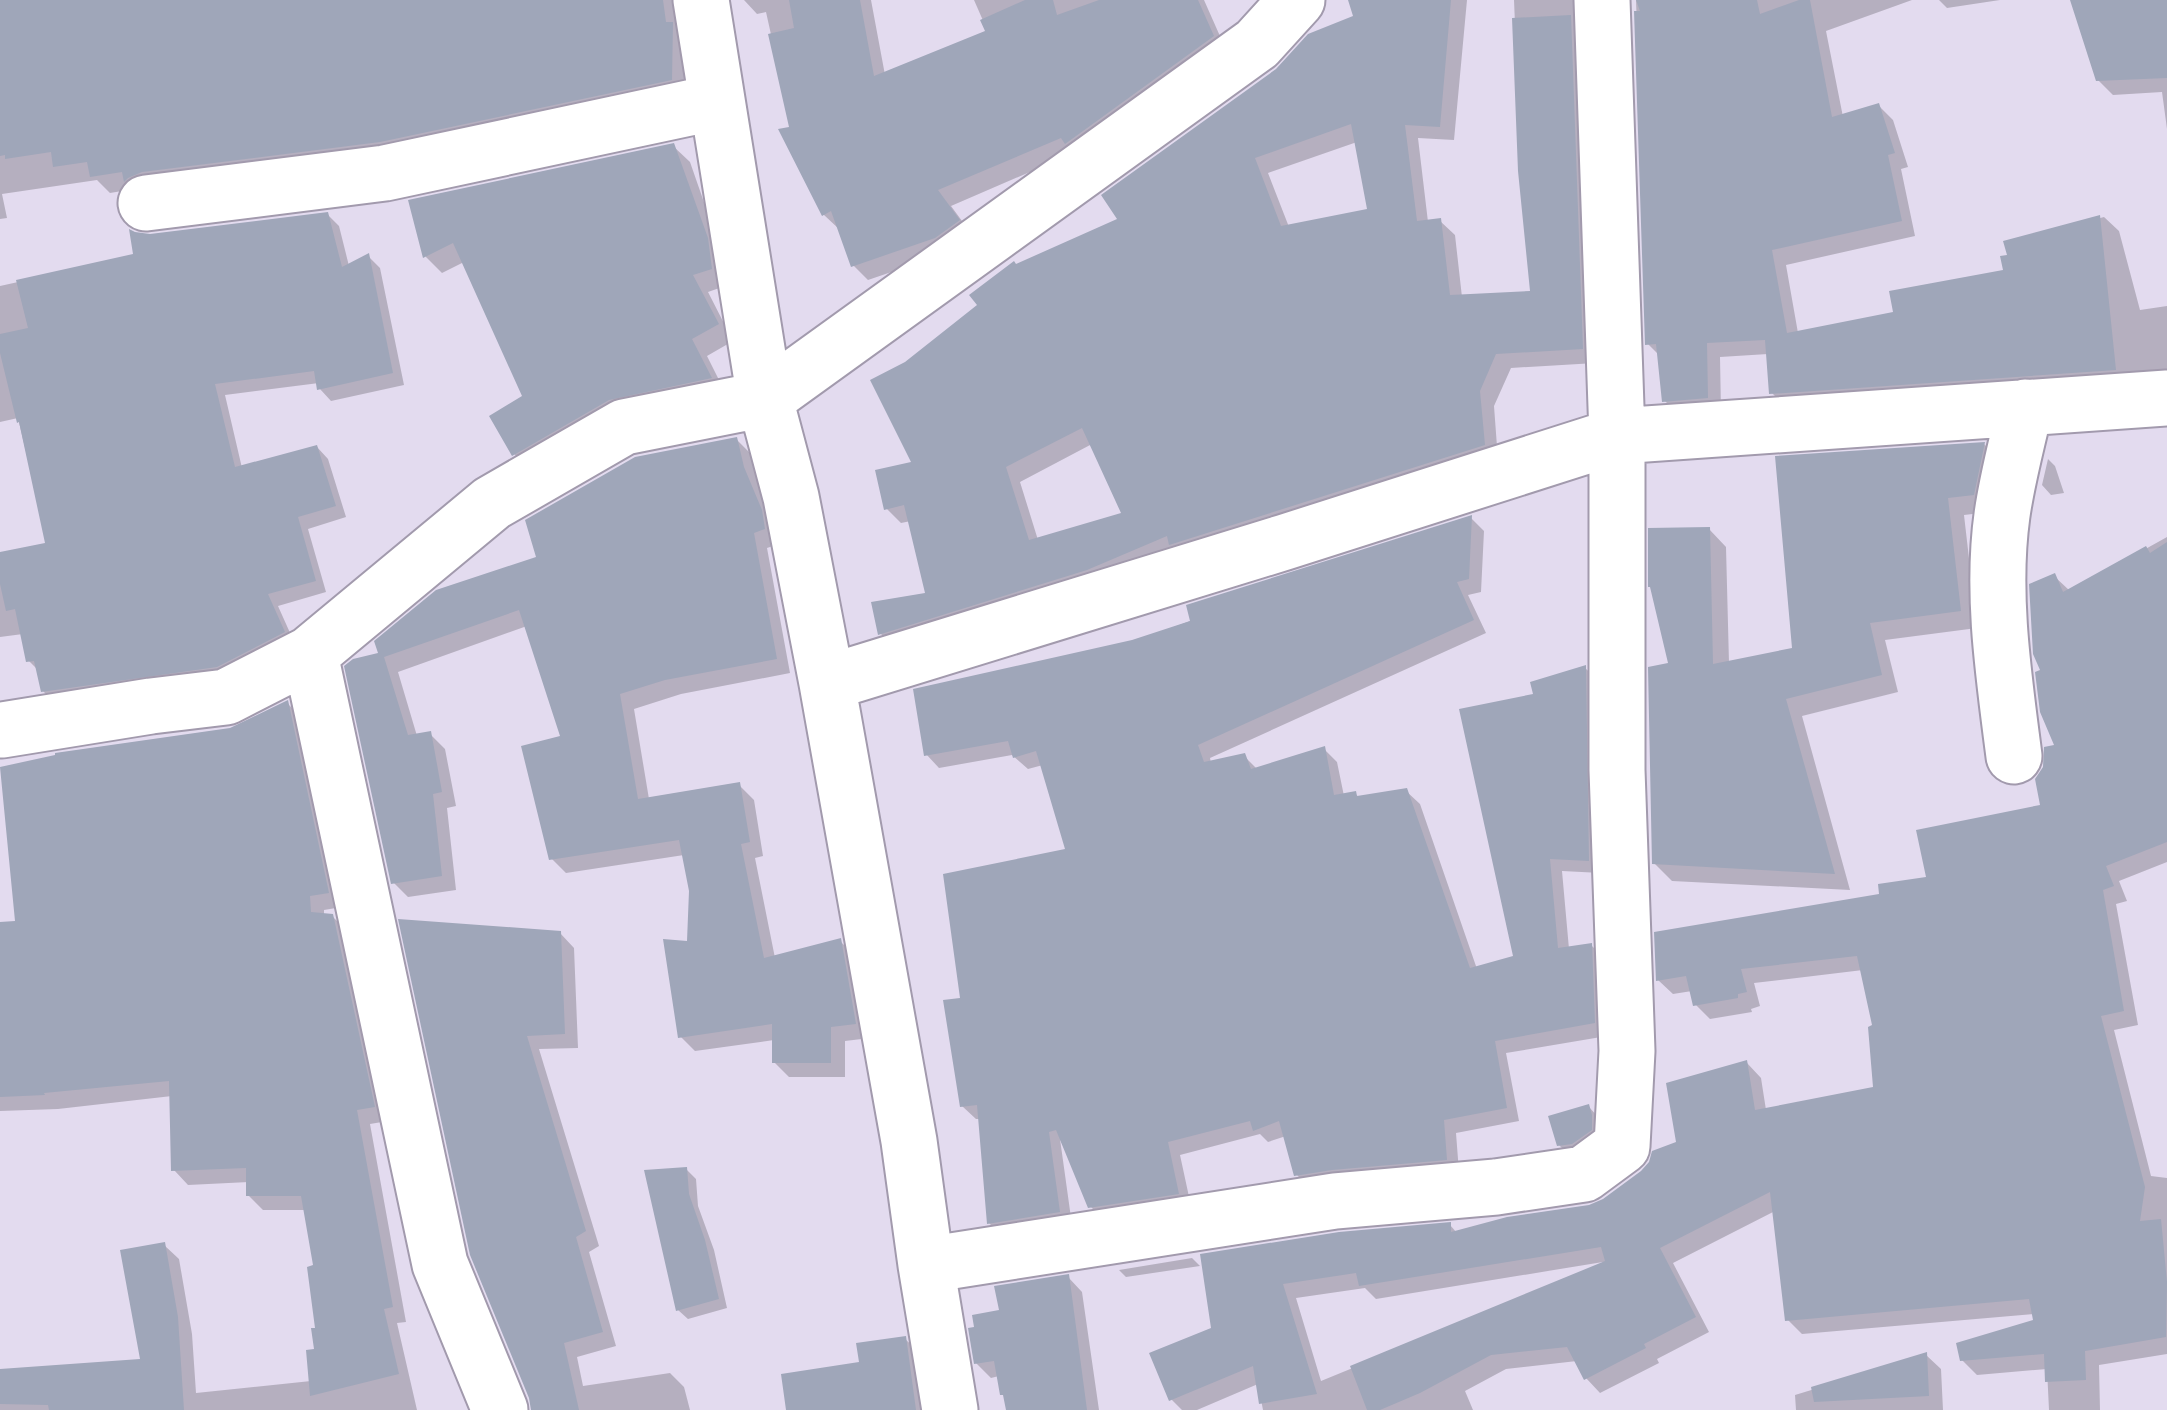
<svg xmlns="http://www.w3.org/2000/svg" width="2167" height="1410" viewBox="0 0 2167 1410" font-family="'Titillium Web',sans-serif">
<rect width="100%" height="100%" fill="#e3dbef"/>
<path fill="#0003" fill-rule="evenodd" d="M0 0H691L688 97 110 193 97 180 2 194 7 218 0 219Z
M744 0H871L885 75 988 32 974 0H1204L1227 52 1076 152 951 206 973 236 950 252 868 280 853 265 839 229 824 215 792 129 766 12 757 14Z
M1351 0H1467L1454 140 1418 138 1428 222 1440 221 1455 235 1462 297 1533 293 1521 171 1514 0H1589L1596 363 1511 368 1494 406 1498 460 895 648 880 633 928 595 911 521 901 523 886 508 915 464 907 364 980 305 1016 267 1121 220 1356 17ZM1357 142 1370 211 1289 227 1268 173ZM1092 444 1125 515 1038 540 1020 482Z
M1636 0H1912L1826 31 1843 117 1878 105 1893 120 1908 167 1901 169 1915 236 1786 265 1798 333 1896 314 2006 272 2010 257 2006 243 2104 217 2119 231 2140 310 2167 306V381L1787 408 1772 393 1768 354 1720 357 1721 412 1679 415 1664 400 1660 356 1648 344Z
M1939 0H2000L1947 8Z
M2073 0H2167V129L2162 92 2113 95 2098 80Z
M673 146 690 162 723 257 728 285 708 292 733 341 707 356 726 394 530 470 514 454 525 397 464 262 442 273 426 257 411 202Z
M327 214 339 226 349 266 368 256 380 268 404 385 331 401 320 389 319 383 225 395 242 468 317 447 328 459 346 517 308 529 326 592 278 606 295 644 229 677 55 703 43 691 39 671 29 661 23 634 0 637V555L48 545 18 418 0 422V286L136 256 150 237Z
M736 439 751 454 758 484 776 527 779 544 767 548 790 673 681 694 634 709 649 799 739 785 754 800 763 856 755 858 775 958 840 941 855 956 870 1038 845 1041V1077H789L774 1062V1040L695 1051 680 1036 698 931 684 855 566 873 551 858 564 738 527 626 398 672 417 736 430 734 445 749 456 806 447 808 456 890 408 897 393 882 382 655Z
M1984 444 2001 462 1990 512 1964 515 1977 628 1885 640 1898 692 1802 716 1850 890 1672 881 1654 863 1671 665 1709 529 1726 547 1729 663 1795 650Z
M2048 459 2055 466 2064 493 2051 495 2042 485Z
M1471 518 1484 531 1481 592 1468 595 1486 633 1210 758 1211 763 1244 756 1258 770 1324 749 1337 762 1344 796 1355 794 1360 798 1406 791 1420 804 1477 969 1516 958 1536 695 1585 668 1598 680 1601 873 1562 871 1569 949 1591 945 1604 958 1607 1036 1506 1053 1519 1121 1456 1133 1459 1172 1310 1188 1296 1174 1286 1136 1268 1142 1260 1134 1180 1155 1191 1206 1104 1220 1091 1207 1060 1139 1072 1225 1002 1236 989 1223 981 1119H976L962 1106 963 1000 1068 851 1043 765 1028 769 1012 755 939 768 926 754 1133 642Z
M2167 537V862L2119 881 2127 901 2116 904 2138 1025 2114 1030 2151 1176 2167 1178V1354L2099 1365 2100 1410H2049L2047 1369 1977 1375 1962 1360 2036 1322 2034 1314 1802 1334 1787 1319 1775 1211 1673 1263 1709 1332 1657 1359 1659 1363 1600 1393 1586 1378 1577 1361 1506 1369 1465 1391 1473 1410H1263L1258 1384 1197 1410H1182L1172 1400 1153 1355 1213 1329 1203 1256 1450 1225 1457 1233 1590 1207 1604 1201 1679 1144 1747 1063 1761 1078 1766 1110 1876 1089 1875 1027 1863 970 1754 983 1760 1006 1751 1009 1752 1012 1710 1019 1696 1005 1692 991 1673 994 1658 980 1929 879 2043 807 2057 747 2043 672 2054 576 2070 591ZM1603 1262 1604 1265 1321 1381 1296 1298 1365 1288 1376 1299Z
M287 703 302 718 342 907 324 910V916H332L347 931 388 1121 370 1124 406 1322 397 1323 417 1410H0V1372L143 1361 164 1245 179 1259 192 1334 196 1393 311 1381 318 1330 316 1267 306 1210H263L248 1195 249 1182 188 1185 174 1170 172 1096 58 1109 0 1111V924L18 923 231 730Z
M402 922 560 933 574 948 578 1048 539 1049 599 1246 589 1252 616 1346 577 1357 583 1386 670 1373 684 1387 690 1410H533Z
M1589 1107 1598 1117 1600 1139 1569 1155 1559 1145Z
M686 1169 696 1179 698 1206 714 1250 727 1308 688 1319 678 1310Z
M1192 1258 1200 1266 1126 1277 1119 1270Z
M1068 1277 1082 1292 1099 1410H1008L999 1376 991 1378 976 1363 1002 1312Z
M905 1339 918 1351 926 1410H790Z
M1926 1355 1941 1369 1943 1410H1796L1795 1395Z"/>
<path fill="#9fa6b9" fill-rule="evenodd" d="M0 0H663L666 22H673L672 80 380 142 142 172 128 178 124 182 122 172 90 177 87 162 53 167 51 152 5 159V155L0 156Z
M789 0H860L874 76 985 31 980 20 1025 0H1053L1057 15 1099 0H1198L1214 36 1065 144 1061 138 938 190 960 220 935 238 851 267 831 211 822 216 778 129 789 127 768 34 794 28Z
M1348 0H1451L1440 127 1405 125 1417 221 1441 218 1450 295 1530 291 1518 171 1512 18 1571 15 1583 349 1496 354 1480 391 1485 445 1169 545 1167 536 1087 570 878 635 871 602 925 593 904 505 884 510 875 470 911 462 870 380 905 362 977 305 969 295 1014 261 1016 264 1117 219 1101 195 1276 69 1308 34 1353 16ZM1351 124 1367 209 1281 226 1255 158ZM1082 428 1121 513 1029 540 1006 467Z
M1636 0H1757L1760 14 1799 0H1810L1832 117 1879 103 1895 153 1888 155 1902 221 1772 250 1787 333 1893 312 1889 291 2003 270 2000 256 2007 255 2003 241 2100 215 2116 370 1769 394 1765 340 1707 343 1708 398 1662 402 1656 344 1645 345 1634 11H1640Z
M2070 0H2167V78L2096 81Z
M674 143 708 238 712 269 693 275 719 324 692 339 712 378 609 400 512 456 489 416 522 396 453 243 423 258 408 200Z
M328 212 342 267 369 253 393 373 317 390 314 371 215 384 235 467 317 445 336 506 298 517 316 581 268 594 285 632 217 667 41 692 34 661 26 662 15 609 6 611 0 584V552L45 543 19 422 17 423 0 353V334L28 328 16 280 133 254 129 229 135 232 150 234Z
M737 437 744 467 762 510 765 529 754 533 777 659 665 680 620 694 638 799 740 782 750 842 741 844 764 958 841 938 856 1024 831 1027V1063H772V1024L678 1038 663 939 687 941 689 891 679 840 549 860 521 746 560 736 519 610 384 657 408 735 431 731 442 792 433 794 442 876 391 884 344 666 353 659 378 653 374 641 436 590 536 557 525 520 635 457Z
M1985 442 1974 495 1948 498 1961 611 1870 623 1882 675 1786 699 1835 874 1652 864 1648 667 1668 663 1650 587H1648V528L1710 527 1713 664 1792 648 1775 456Z
M1472 515 1469 579 1457 582 1474 620 1198 745 1204 762 1245 753 1251 769 1325 746 1334 795 1356 791 1357 796 1407 788 1470 968 1513 956 1459 709 1533 694 1530 682 1586 665 1589 861 1550 859 1558 948 1592 943 1595 1023 1495 1041 1507 1108 1444 1120 1447 1160 1332 1170 1294 1176 1279 1121 1253 1131 1250 1121 1168 1142 1179 1194 1088 1208 1056 1130 1049 1132 1060 1212 987 1224 977 1105 960 1107 943 1000 960 998 943 874 1065 849 1036 751 1013 758 1008 741 924 756 913 689 1132 640 1190 621 1186 605Z
M2167 542V842L2106 866 2114 886 2103 890 2124 1011 2101 1016 2145 1187 2140 1221 2161 1219 2167 1282 2166 1337 2085 1351 2086 1380 2045 1382 2044 1354 1960 1361 1956 1343 2033 1320 2029 1299 1785 1321 1770 1192 1660 1248 1696 1317 1644 1344 1646 1348 1584 1380 1567 1347 1491 1355 1420 1393 1380 1410H1367L1350 1366 1605 1261 1601 1247 1359 1286 1356 1273 1283 1284 1317 1394 1259 1404 1253 1366 1169 1401 1149 1353 1211 1328 1200 1254 1339 1232 1451 1222V1232L1507 1217 1589 1205 1603 1199 1641 1171 1649 1162 1652 1151 1676 1142 1666 1083 1747 1060 1755 1110 1873 1087 1868 1027 1872 1025 1857 956 1741 969 1747 992 1738 994V998L1693 1006 1686 976 1656 981 1654 932 1879 894 1878 884 1926 877 1916 830 2040 805 2035 779 2043 767 2044 747 2054 745 2040 712 2035 672 2040 670 2033 654 2029 584 2055 573 2063 592 2146 546 2150 553Z
M288 700 329 893 310 896 311 912 333 914 375 1107 357 1110 393 1307 384 1309 399 1374 310 1396 306 1350 314 1349 311 1328H315L307 1267 313 1265 301 1196H246V1168L171 1171 169 1081 44 1093 45 1095 0 1097V922L15 921 0 767 55 755V753L230 728Z
M398 919 561 931 565 1034 527 1036 586 1231 576 1237 603 1332 564 1343 579 1410H531L529 1398 470 1255Z
M1589 1104 1592 1115V1130L1572 1144 1557 1146 1548 1116Z
M687 1167 689 1194 705 1240 719 1299 676 1311 644 1170Z
M165 1242 178 1317 184 1410H49L48 1405 0 1404V1369L140 1359 120 1250Z
M1069 1274 1087 1410H1006L1003 1395H1000L994 1361 974 1364 968 1328 974 1327 972 1315 999 1310 994 1286Z
M906 1336 916 1410H786L781 1374 859 1362 856 1343Z
M1927 1352 1929 1396 1814 1402 1811 1387Z"/>
<g fill="none" stroke-linecap="round" stroke-linejoin="round">
<g stroke="#a29aad" stroke-width="59">
<path id="minor" d="M701 0 765 399 791 497 827 683 909 1141 926 1265 950 1410
M146 203 385 173 717 102
M310 654 440 1264 500 1410
M827 683 1285 542 1617 436 2167 398
M2 730 151 706 226 697 310 654 492 503 624 427 765 399 1257 44 1297 0
M2014 756C2004 678 1991 594 2002 515 2007 479 2017 443 2025 407
M926 1265 1335 1201 1496 1187 1584 1174 1622 1146 1627 1051 1617 770V436L1602 0"/>
</g>
<use href="#minor" stroke="#fff" stroke-width="55"/>
</g>
</svg>
